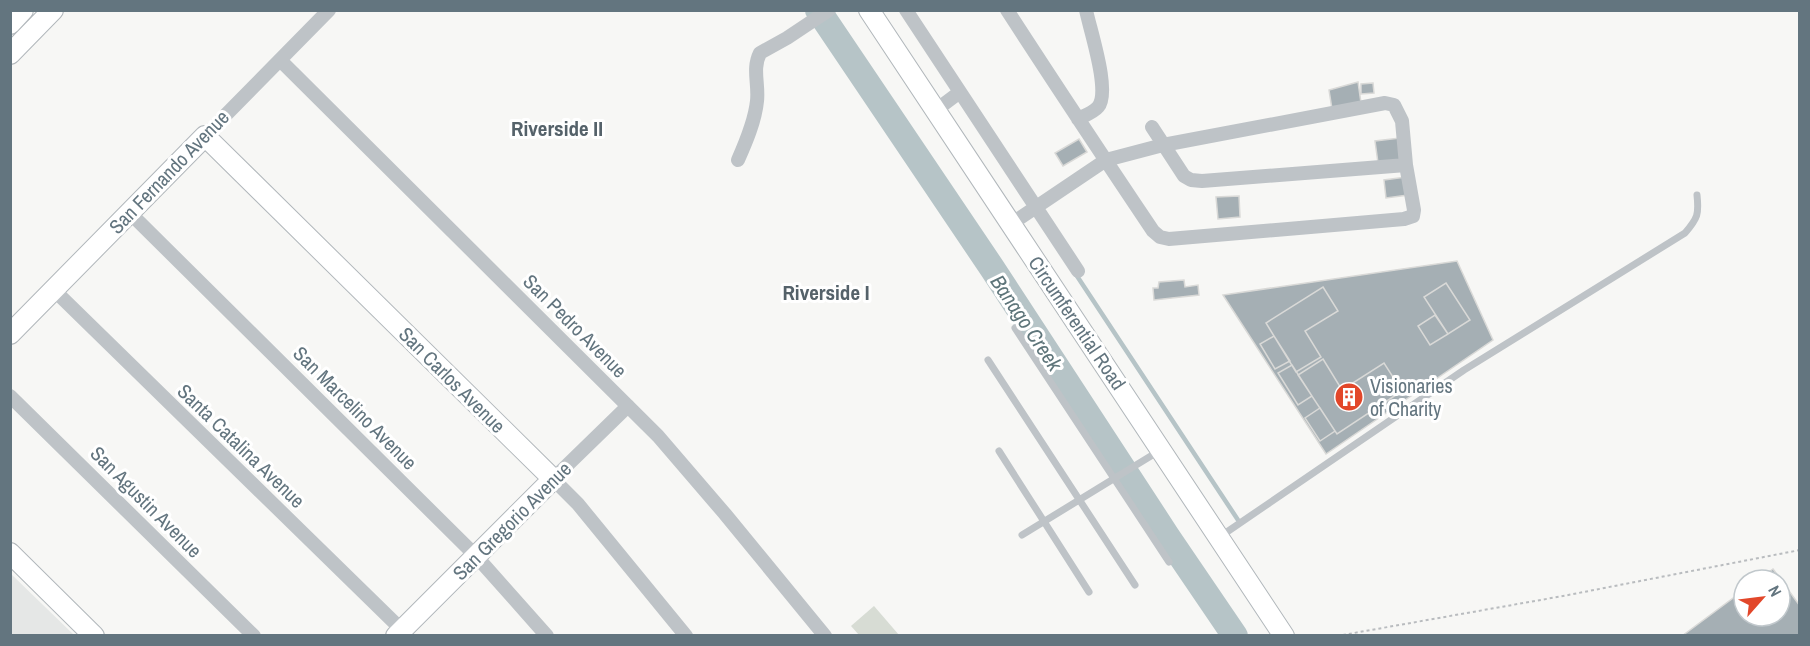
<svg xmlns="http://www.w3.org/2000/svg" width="1810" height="646" viewBox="0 0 1810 646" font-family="'Archivo Narrow',sans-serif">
<rect width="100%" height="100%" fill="#f7f7f5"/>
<path fill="#e5e7e6" d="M10 574H11L74 635H11Z"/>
<path fill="#d7dcd4" d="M874 606 899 635H859L851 626Z"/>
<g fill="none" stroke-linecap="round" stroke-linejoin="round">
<path stroke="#b6c4c7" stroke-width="4.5" d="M1075 273 1238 520"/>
<path stroke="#b6c4c7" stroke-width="26" d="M818 10 992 268 1167 536 1235 636"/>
</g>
<path fill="#a5afb4" stroke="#d9d9d7" stroke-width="1.5" d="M1358 82 1361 103 1332 109 1329 90Z
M1373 83 1374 93 1361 94V84Z
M1400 138 1403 159 1378 163 1375 141Z
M1079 139 1087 152 1063 166 1055 153Z
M1406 177 1408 195 1386 198 1384 180Z
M1239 196 1240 217 1218 219 1216 197Z
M1457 261 1493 340 1326 454 1223 295Z
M1184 280 1185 287 1198 285 1199 295 1154 300 1153 288H1158L1159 282Z
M1446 283 1470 320 1448 334 1424 297Z
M1323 287 1338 311 1305 331 1321 357 1296 372 1266 323Z
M1435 315 1448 334 1430 345 1418 326Z
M1274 336 1290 361 1275 369 1260 344Z
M1323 359 1342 390 1384 363 1402 391 1337 434 1298 375Z
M1292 365 1312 396 1298 405 1278 373Z
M1320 408 1335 431 1320 441 1305 418Z
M1773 569 1800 606V636H1682L1744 590V616H1780V580H1758Z"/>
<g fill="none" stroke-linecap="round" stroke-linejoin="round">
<g stroke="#b1b7bb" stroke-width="22">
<path id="secondary" d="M869 10 1284 636
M10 24 23 10
M10 54 53 10
M10 334 205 136 553 479 396 636
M10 553 94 636"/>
</g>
<path stroke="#b9bcbf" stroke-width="2" stroke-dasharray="3 3" stroke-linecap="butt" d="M1337 636 1563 596 1800 550"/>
<path stroke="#bec3c7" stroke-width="7" d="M1015 328 1169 562
M988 360 1135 585
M999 451 1089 592
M1022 535 1159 451
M1221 536 1464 370 1685 233C1698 218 1699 214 1697 195"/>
<path stroke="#bec3c7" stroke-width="14" d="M906 10 1078 271
M1007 10C1055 84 1104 158 1153 231L1160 237 1169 239 1404 219 1413 216 1414 210 1406 165 1402 121 1394 105 1385 103 1163 145 1106 160 1011 224
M280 60 658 436 725 514 825 636
M936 110 960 92
M1078 119C1084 116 1094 112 1098 107 1111 92 1090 30 1086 10
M1152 127 1184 176 1191 180 1202 181 1406 165
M205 136 329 10
M738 160C746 142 755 121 757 101 759 84 752 69 760 53L787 38 829 10
M130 213 476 556 547 636
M54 290 402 630
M10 396 254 636
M628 406 553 479 578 504 686 636"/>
<use href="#secondary" stroke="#fff" stroke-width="20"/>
</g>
<defs>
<g id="building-disc" transform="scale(1.5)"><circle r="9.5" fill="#e2472a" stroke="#fff"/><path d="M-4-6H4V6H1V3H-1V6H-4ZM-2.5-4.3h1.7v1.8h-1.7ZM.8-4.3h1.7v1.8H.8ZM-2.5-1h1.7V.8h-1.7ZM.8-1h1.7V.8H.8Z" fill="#fff"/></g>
</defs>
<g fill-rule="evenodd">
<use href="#building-disc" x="1349" y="397"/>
</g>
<g text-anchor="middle" stroke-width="6" stroke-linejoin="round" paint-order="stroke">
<g font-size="20" fill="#63757f" stroke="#fff">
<text transform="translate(169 172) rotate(-46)" y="7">San Fernando Avenue</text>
<text transform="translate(1077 323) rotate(56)" y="7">Circumferential Road</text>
<text transform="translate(575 326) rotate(45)" y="7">San Pedro Avenue</text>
<text transform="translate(452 380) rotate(45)" y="7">San Carlos Avenue</text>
<text transform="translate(355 408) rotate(45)" y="7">San Marcelino Avenue</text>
<text transform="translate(241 446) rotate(44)" y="7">Santa Catalina Avenue</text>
<text transform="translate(146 502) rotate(45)" y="7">San Agustin Avenue</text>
<text transform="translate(512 521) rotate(-45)" y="7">San Gregorio Avenue</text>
</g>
<g font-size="20" fill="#63757f" stroke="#fff" text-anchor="start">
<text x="1370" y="393">Visionaries<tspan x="1370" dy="23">of Charity</tspan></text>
</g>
<g font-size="21" font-weight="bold" fill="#55626a" stroke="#fff">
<text x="557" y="136">Riverside II</text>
<text x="826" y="300">Riverside I</text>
</g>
<g font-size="21" font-style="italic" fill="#5e757a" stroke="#fff">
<text transform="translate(1026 323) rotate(56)" y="7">Banago Creek</text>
</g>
</g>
<rect width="1810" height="646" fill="none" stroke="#63757f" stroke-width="24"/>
<g transform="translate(1762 598) rotate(62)"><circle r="28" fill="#ffffff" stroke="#c1c8cc" stroke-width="1.5"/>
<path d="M0-4.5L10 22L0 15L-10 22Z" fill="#e2472a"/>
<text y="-9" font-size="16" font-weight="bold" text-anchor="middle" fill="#63757f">N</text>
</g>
</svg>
